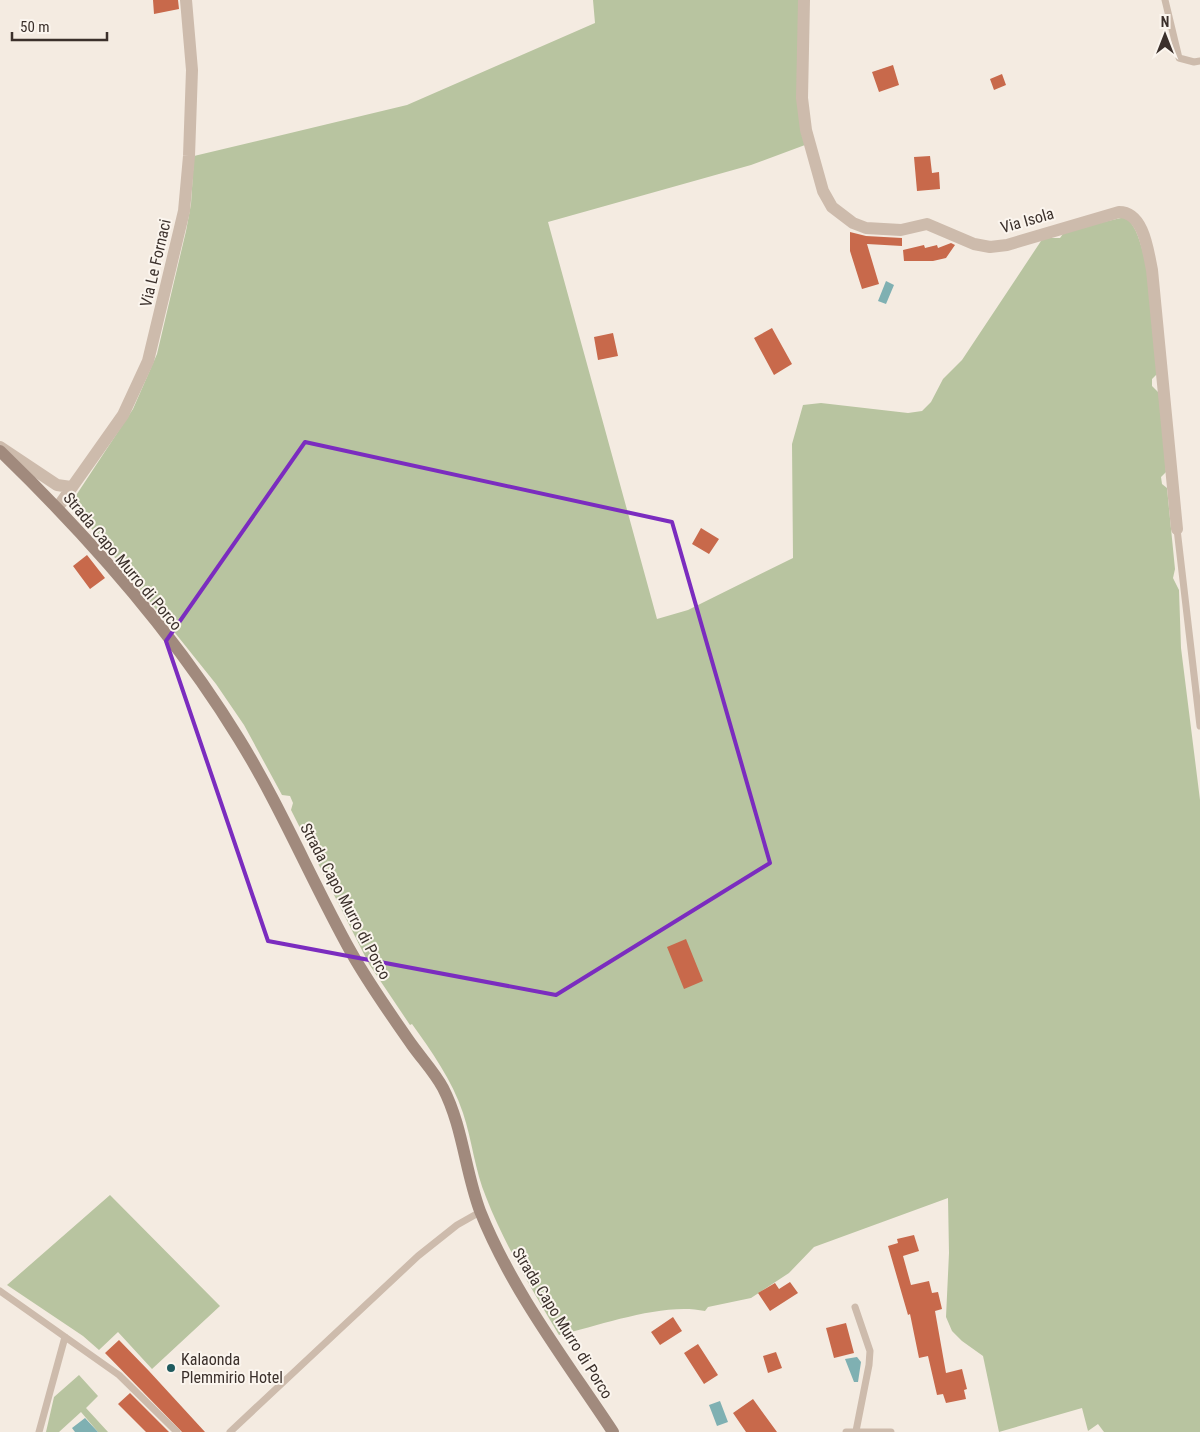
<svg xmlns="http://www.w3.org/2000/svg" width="1200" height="1432" viewBox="0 0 1200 1432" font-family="'Roboto Condensed',sans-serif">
<rect width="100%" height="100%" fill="#f4ebe1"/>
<path fill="#b8c4a0" d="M593 0H800L805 145 751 165 548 222 657 619 688 610 793 558 792 444 803 405 821 403 908 413 922 411 931 402 943 379 962 360 1043 238H1060L1065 231 1125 217C1151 233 1154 341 1158 373L1152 379V386L1160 394 1166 472 1161 477 1162 484 1167 488 1175 569 1173 578 1179 590 1181 648 1200 800V1432H1104L1098 1424 1088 1431 1082 1408 999 1432 983 1356 962 1341 952 1331 946 1317 949 1253 948 1198 814 1247 789 1273 751 1298 708 1307 705 1311C663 1302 602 1325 559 1335 533 1291 505 1246 486 1197 475 1171 472 1140 463 1113 452 1080 432 1052 412 1024L410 1025 369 964 291 810 293 803 290 796 282 795 244 725 216 684 71 503 133 409 157 354 186 231 191 204 194 156 407 105 595 23Z
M110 1195 220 1306 152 1369 118 1332 99 1350 83 1336 7 1285Z
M79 1375 98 1396 86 1408 108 1432H98L81 1412 59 1432H46L54 1397Z"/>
<path fill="#7fb0b2" d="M886 281 894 285 886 304 878 301Z
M857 1357 861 1362 858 1382H854L845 1359Z
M720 1401 728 1422 717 1426 709 1405Z
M85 1418 98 1432H75L72 1428Z"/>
<path fill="#c8694b" d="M153 0H178L179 9 154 14Z
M893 65 899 85 879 92 872 72Z
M1002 74 1006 85 994 90 990 79Z
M930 156 932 173 939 172 940 189 917 191 914 157Z
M850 232 866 236 902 238V246L867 244 879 284 862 289 850 251Z
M951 243 955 245 946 258 933 261H904L903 250 924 245 925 248 937 245 938 248Z
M772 328 792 364 774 375 754 338Z
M613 333 618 356 598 360 594 337Z
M701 528 719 539 709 554 692 544Z
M87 555 105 578 90 589 73 566Z
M686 939 703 981 684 989 667 947Z
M914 1235 919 1251 903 1256 911 1285 929 1281 932 1293 938 1292 942 1309 935 1311 946 1373 962 1369 967 1389 964 1390 966 1399 946 1403 943 1394 937 1395 928 1356 919 1358 910 1314 908 1315 888 1246 898 1243 897 1239Z
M790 1282 798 1293 770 1311 758 1293 775 1283 779 1289Z
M673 1317 682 1331 660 1345 651 1332Z
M846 1323 854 1353 834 1358 826 1328Z
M119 1340 149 1371 205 1432H182L105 1353Z
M698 1344 718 1375 704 1384 684 1353Z
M776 1352 782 1368 768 1373 763 1356Z
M130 1393 169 1432H146L118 1404Z
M753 1399 777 1432H746L733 1413Z"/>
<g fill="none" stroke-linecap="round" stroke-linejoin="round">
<path stroke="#cdbbac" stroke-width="7" d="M1165 0 1179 58 1194 62 1200 61
M1177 529 1200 726
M0 1291 119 1375 177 1432
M855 1307 870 1351 869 1365 856 1431
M39 1432 65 1337
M230 1432 418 1256 457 1225 480 1212
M846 1432H891"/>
<path stroke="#cdbbac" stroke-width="12" d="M804 0 802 98 806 130 823 191 832 207 853 223 866 228 901 230 927 224 974 244 990 247 1007 245 1119 212C1144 212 1148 251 1152 270L1177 529
M0 447 57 485 71 487
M58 507 123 415 148 361 184 211 189 156 192 70 186 0"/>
<path stroke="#a18a7d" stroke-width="12" d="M0 451C87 535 176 636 239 739 281 807 312 882 351 952 369 984 391 1015 412 1045 422 1059 435 1073 443 1088 463 1127 465 1171 480 1211 512 1291 566 1361 613 1432"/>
</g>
<path fill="none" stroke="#7b2cbf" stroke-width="4" stroke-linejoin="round" d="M305 442 672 522 770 863 556 995 268 941 166 641Z"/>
<circle fill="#1f5a5e" stroke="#fbf5ee" stroke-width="2" cx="171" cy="1368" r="5"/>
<g text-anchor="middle" stroke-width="4" stroke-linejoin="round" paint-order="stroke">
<g font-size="16" fill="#3b302b" stroke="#fbf5ee">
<text transform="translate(1027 220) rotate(-16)" y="6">Via Isola</text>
<text transform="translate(155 263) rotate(-77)" y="6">Via Le Fornaci</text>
<text transform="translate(123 561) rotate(50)" y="6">Strada Capo Murro di Porco</text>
<text transform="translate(346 901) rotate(62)" y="6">Strada Capo Murro di Porco</text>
<text transform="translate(563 1323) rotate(58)" y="6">Strada Capo Murro di Porco</text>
</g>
<g font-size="16" fill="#3b302b" stroke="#fbf5ee" text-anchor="start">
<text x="181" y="1365">Kalaonda<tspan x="181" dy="18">Plemmirio Hotel</tspan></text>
</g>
</g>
<g transform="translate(1165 35)" stroke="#fbf5ee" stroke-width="4" paint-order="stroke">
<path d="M0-4L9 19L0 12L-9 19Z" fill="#3b302b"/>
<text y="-8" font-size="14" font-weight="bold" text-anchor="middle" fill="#3b302b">N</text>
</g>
<path d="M12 32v8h95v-8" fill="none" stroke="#3b302b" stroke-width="2.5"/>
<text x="20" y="32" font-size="15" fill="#3b302b" stroke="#fbf5ee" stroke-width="4" paint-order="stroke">50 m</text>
</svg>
